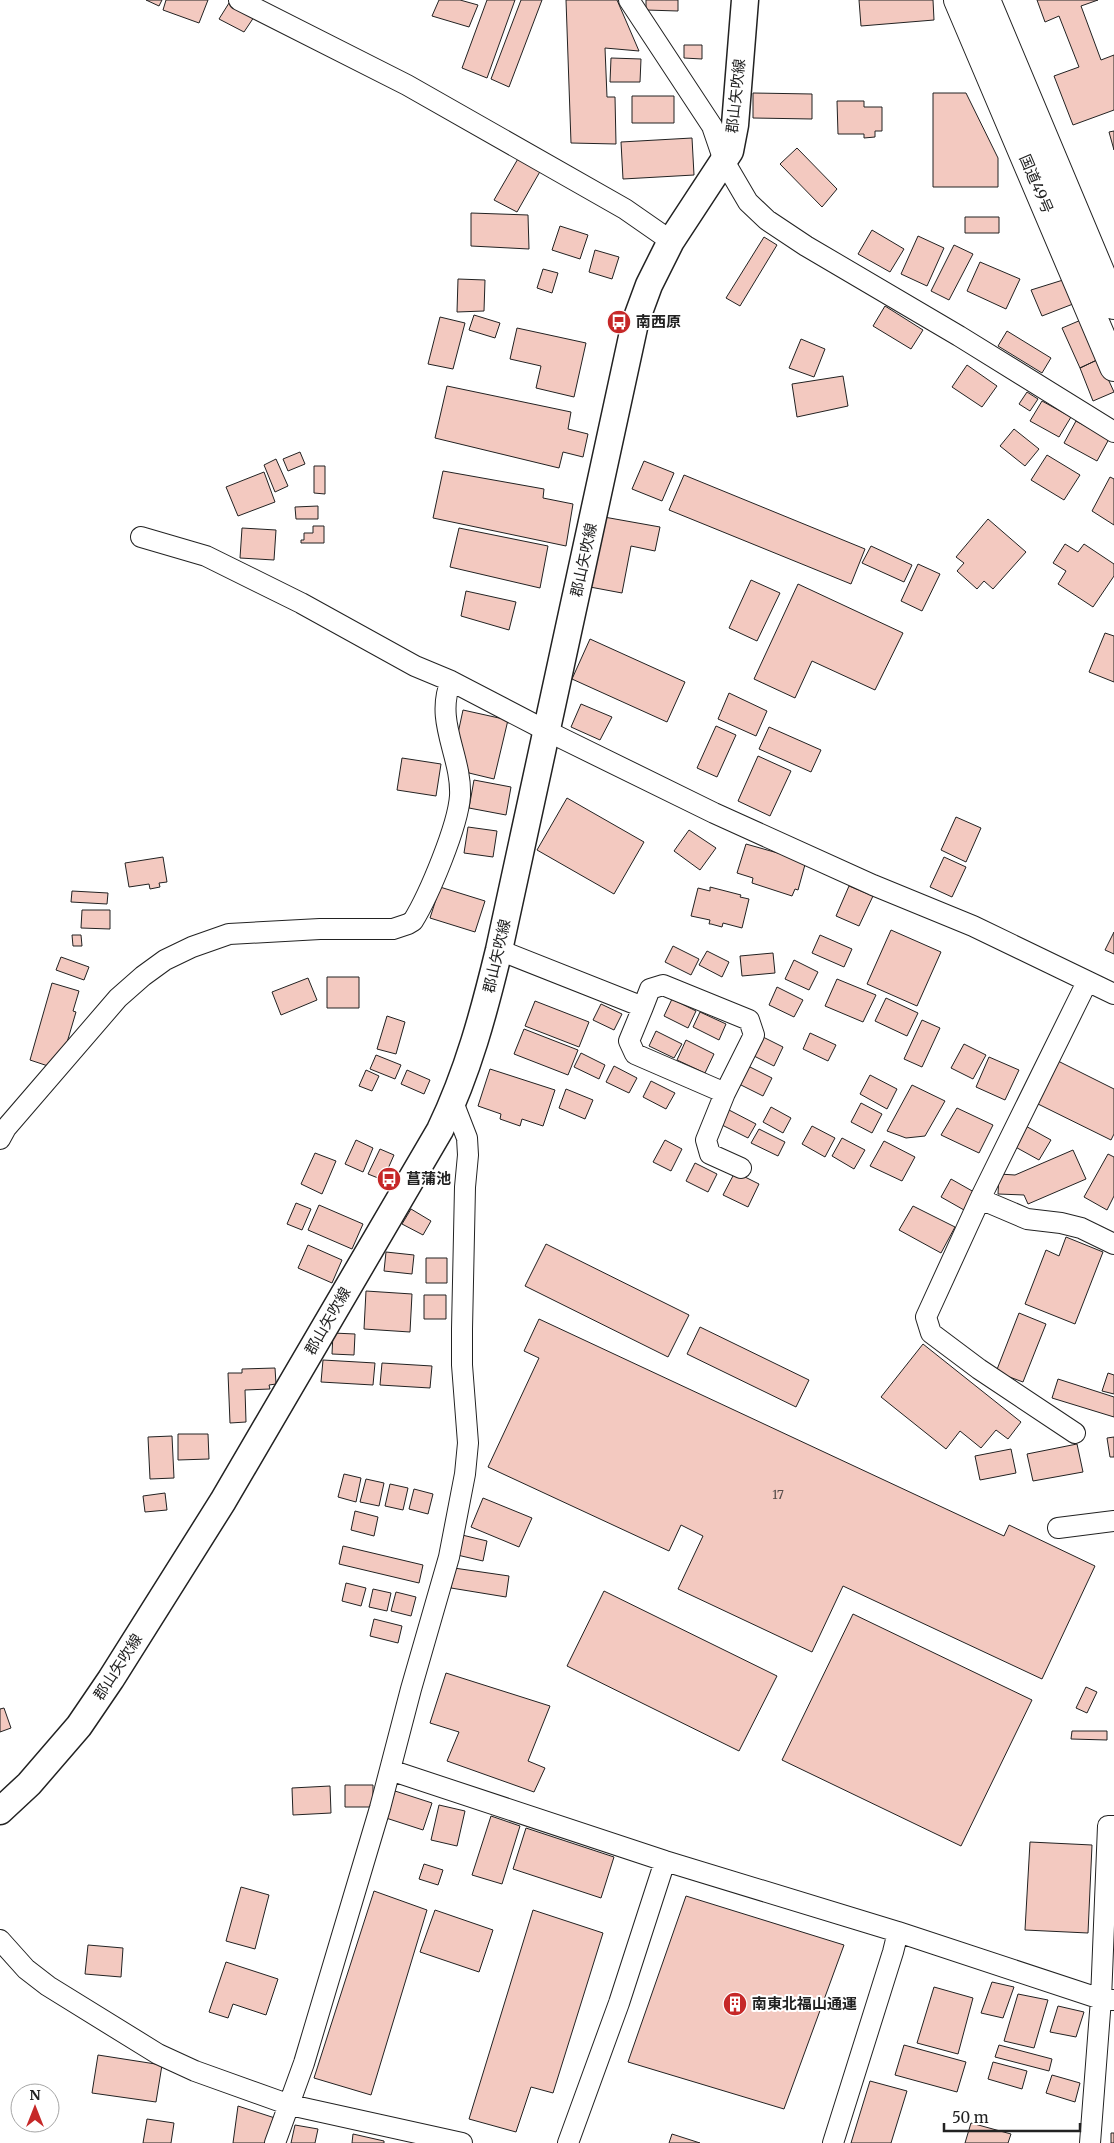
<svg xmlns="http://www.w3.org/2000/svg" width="1114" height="2143" viewBox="0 0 1114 2143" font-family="Merriweather,'Noto Sans JP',serif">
<rect width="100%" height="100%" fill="#fff"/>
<path fill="#f3c9c0" stroke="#222" d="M146 0H162L159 6Z
M166 0H208L199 23 163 10Z
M439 0H460L478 5 469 27 432 16Z
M487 0H515L487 78 462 68Z
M521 0H542L509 87 491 79Z
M566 0H617L639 51 605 48 607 97H615L616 144 571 143Z
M646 0H678V11L646 10Z
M859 0H933L934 20 861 26Z
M1037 0H1098L1081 6 1101 60 1114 55V110L1073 125 1054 76 1079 67 1059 16 1045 22Z
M229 3 254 17 244 32 219 19Z
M684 45H702V59L684 58Z
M611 58 641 59 640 82H610Z
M753 93 812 94V119L753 118Z
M933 93H966L998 158V187H933Z
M632 96H674V123H632Z
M837 101H864V107H882V131H875V137L864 138V134H838Z
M1114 131V150L1109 132Z
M692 138 694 175 623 179 621 142Z
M797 148 837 189 822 207 780 164Z
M519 157 542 168 517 212 494 200Z
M471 213 528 215 529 249 471 246Z
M965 217H999V233H965Z
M560 226 588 235 580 259 552 250Z
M872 230 904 249 890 272 858 254Z
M918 236 944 248 927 286 901 274Z
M764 237 777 245 740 306 726 298Z
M954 245 973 254 949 300 931 291Z
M595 250 619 257 612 279 589 272Z
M980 262 1020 279 1006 309 967 291Z
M543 269 558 273 552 293 537 288Z
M458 279 485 280 484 311 457 312Z
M1063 280 1073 304 1042 316 1031 290Z
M885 306 923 330 911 349 873 326Z
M474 315 500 323 495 338 469 330Z
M440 317 465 323 453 369 428 364Z
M1081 320 1099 359 1080 368 1062 328Z
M517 328 586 343 574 397 536 388 541 366 510 359Z
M1007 331 1051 358 1042 373 998 346Z
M801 339 825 349 814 377 789 368Z
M1099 359 1114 392 1093 401 1080 368Z
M967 365 997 386 982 407 952 387Z
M843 376 848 406 797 417 792 384Z
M447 386 571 412 568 429 588 434 583 457 563 452 559 468 435 438Z
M1027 392 1038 399 1030 411 1019 404Z
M1042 401 1071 417 1059 437 1030 421Z
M1076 421 1109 439 1097 461 1064 443Z
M1014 429 1039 449 1025 466 1000 446Z
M300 452 305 464 288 471 283 459Z
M1047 455 1080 475 1064 500 1031 480Z
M276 459 288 486 275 492 264 465Z
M644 461 674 473 662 501 632 489Z
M314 466H325V494L314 493Z
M443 471 544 489 543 498 573 504 566 546 433 518Z
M264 472 275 502 238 516 226 487Z
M684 475 865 549 851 584 669 510Z
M1110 477 1114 479V525L1092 511Z
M318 506V519H296L295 507Z
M604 517 660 527 655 551 631 546 622 593 590 587Z
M988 519 1026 552 993 589 984 581 977 589 957 571 964 563 956 557Z
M313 526H324V543H301V540H304V533H313Z
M242 528 276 530 274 560 240 558Z
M459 528 548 546 540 588 450 567Z
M1065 544 1078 552 1084 544 1114 564V576L1093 607 1058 584 1066 571 1053 563Z
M871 546 912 565 904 582 862 563Z
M918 564 940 574 922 611 901 601Z
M751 580 780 593 757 641 729 628Z
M798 584 903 633 875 690 812 661 795 698 754 679Z
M466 591 516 602 509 630 461 616Z
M1105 633 1114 636V682L1089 672Z
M590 639 685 682 667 722 572 679Z
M729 693 767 711 756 736 718 719Z
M581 704 612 717 600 740 571 727Z
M463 710 508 720 494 779 469 773 457 738Z
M716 726 736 735 717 777 697 768Z
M769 727 821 750 811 772 759 749Z
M758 756 791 771 770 816 738 801Z
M402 758 441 764 436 796 397 790Z
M474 780 511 787 506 815 469 808Z
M567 798 644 842 614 894 537 850Z
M956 817 981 828 966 862 941 850Z
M468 827 497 831 493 857 464 853Z
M689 830 716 848 700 870 674 851Z
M746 844 806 861 798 890 795 889 792 896 752 883 753 878 737 873Z
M163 857 167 882 159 883 160 887 150 889 149 884 129 887 125 863Z
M944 857 966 867 952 897 930 887Z
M849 886 873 896 859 926 836 916Z
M440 887 485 901 475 932 430 918Z
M710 887 741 895 740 897 749 899 742 928 723 923 722 927 711 924H709L710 920 691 916 698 888 710 891Z
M72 891 108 893 107 904 71 902Z
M82 910H110V929L81 928Z
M891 930 941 952 917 1006 867 984Z
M1114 932V954L1105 950Z
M72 935H81L82 946H73Z
M820 935 852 949 844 967 812 953Z
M673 946 699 959 691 975 665 962Z
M707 951 729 962 722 977 699 965Z
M773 953 775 973 742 976 740 956Z
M61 957 89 967 84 980 56 970Z
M794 960 818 972 809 990 785 979Z
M327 977H359V1008H327Z
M308 978 317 1000 281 1015 272 992Z
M837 979 876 995 863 1022 825 1006Z
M52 983 79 991 73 1011 76 1012 63 1056 54 1068 30 1060Z
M777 987 803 1000 794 1017 769 1005Z
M886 998 918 1013 907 1036 875 1021Z
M672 999 696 1011 688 1028 664 1016Z
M535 1001 589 1022 579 1047 525 1026Z
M601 1004 622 1014 614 1030 593 1020Z
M700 1012 726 1024 719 1040 693 1027Z
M387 1016 405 1022 396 1054 377 1049Z
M922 1020 940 1028 922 1067 904 1059Z
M524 1029 578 1050 568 1075 514 1054Z
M656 1031 682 1044 674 1058 649 1046Z
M810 1033 836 1045 828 1061 803 1049Z
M763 1037 783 1047 774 1066 754 1056Z
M686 1040 714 1054 705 1073 677 1060Z
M964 1044 986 1055 973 1079 951 1068Z
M581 1053 605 1065 599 1079 574 1067Z
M376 1055 401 1065 395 1079 370 1069Z
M989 1057 1019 1070 1005 1100 976 1087Z
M1058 1061 1114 1089V1134L1111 1140 1036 1103Z
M614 1066 637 1078 629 1093 606 1082Z
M748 1066 772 1078 763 1096 739 1084Z
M490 1069 555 1090 543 1126 522 1119 520 1126 500 1119 501 1114 478 1106Z
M366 1070 379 1076 372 1091 359 1086Z
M407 1070 430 1080 424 1094 401 1084Z
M870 1075 897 1089 887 1109 860 1094Z
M651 1081 675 1093 666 1109 643 1097Z
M912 1085 945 1101 925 1136 906 1138 887 1131Z
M566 1089 593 1100 585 1119 559 1108Z
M861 1103 882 1114 872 1133 851 1122Z
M771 1107 791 1118 783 1133 763 1122Z
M957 1108 993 1125 979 1153 941 1135Z
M729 1110 756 1124 748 1138 722 1125Z
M1022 1124 1051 1140 1039 1160 1010 1144Z
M812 1126 835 1138 825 1157 802 1144Z
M759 1129 785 1142 778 1156 751 1143Z
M842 1138 865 1150 854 1169 832 1156Z
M356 1140 373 1148 363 1172 345 1164Z
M665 1140 682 1149 671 1171 653 1162Z
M884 1141 915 1157 902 1181 870 1166Z
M380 1149 394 1155 383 1180 368 1174Z
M1073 1150 1086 1179 1028 1204 1024 1195 998 1194 999 1174 1015 1175Z
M315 1153 336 1161 322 1194 301 1184Z
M1108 1154 1114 1157V1196L1107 1210 1084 1197Z
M695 1163 717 1174 708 1192 686 1181Z
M735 1172 759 1184 748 1207 723 1195Z
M951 1179 974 1192 964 1210 941 1197Z
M296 1203 311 1209 302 1230 287 1224Z
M319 1205 363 1224 352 1249 308 1230Z
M913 1206 955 1227 941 1253 899 1230Z
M411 1209 431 1221 423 1235 402 1224Z
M1066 1237 1103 1252 1075 1324 1025 1304 1046 1250 1059 1256Z
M546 1244 689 1315 668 1357 525 1286Z
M308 1245 342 1260 332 1283 298 1268Z
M386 1252 414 1255 412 1274 384 1271Z
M426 1258H447V1283H426Z
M366 1291 412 1294 410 1332 364 1329Z
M424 1295H446V1319H424Z
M1019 1313 1046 1324 1023 1382 996 1372Z
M539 1319 1004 1536 1009 1525 1095 1566 1042 1679 843 1586 812 1652 678 1589 703 1536 681 1525 669 1551 488 1467 539 1358 524 1351Z
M700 1327 809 1380 796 1407 687 1354Z
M333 1333 355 1334 354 1355 332 1354Z
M923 1344 1021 1422 1008 1439 996 1430 981 1448 960 1431 946 1449 881 1397Z
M323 1360 375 1363 373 1385 321 1382Z
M382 1363 432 1366 430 1388 380 1385Z
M275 1368 276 1384 269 1385 270 1389 245 1390 246 1422 230 1423 228 1373H242V1369Z
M1108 1373 1114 1375V1394L1102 1391Z
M1058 1379 1114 1397V1417L1052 1398Z
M178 1434H208L209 1459 178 1460Z
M172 1436 174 1478 150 1479 148 1437Z
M1114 1437V1457H1110L1107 1438Z
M1077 1444 1083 1472 1033 1481 1027 1454Z
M1011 1449 1016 1473 980 1480 975 1456Z
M344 1474 361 1478 356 1502 338 1497Z
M366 1479 384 1483 379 1506 360 1502Z
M390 1484 408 1488 403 1510 385 1506Z
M414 1489 433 1494 428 1514 409 1509Z
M165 1493 167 1510 145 1512 143 1496Z
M483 1498 532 1518 519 1547 471 1527Z
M355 1511 378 1517 374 1536 351 1530Z
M458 1534 487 1541 483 1561 453 1554Z
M343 1546 423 1565 419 1583 339 1564Z
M454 1568 509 1576 506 1597 451 1588Z
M346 1583 366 1588 361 1606 342 1601Z
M373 1589 391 1593 387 1611 369 1607Z
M604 1591 777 1676 739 1751 567 1666Z
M396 1592 416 1597 411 1616 391 1611Z
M853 1614 1032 1700 961 1846 782 1760Z
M374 1619 402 1626 398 1643 370 1636Z
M446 1673 550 1706 528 1761 545 1768 534 1792 447 1761 459 1732 430 1723Z
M1086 1687 1097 1692 1087 1713 1076 1708Z
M4 1708 11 1728 0 1732V1709Z
M1072 1731H1107V1740L1071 1739Z
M345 1785H373V1807H345Z
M330 1786 331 1813 293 1815 292 1788Z
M395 1791 432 1803 423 1830 386 1818Z
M439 1805 465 1811 457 1846 431 1840Z
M491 1816 520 1826 502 1884 472 1875Z
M526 1828 614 1857 601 1898 513 1869Z
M1030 1842 1092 1845 1088 1933 1025 1930Z
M424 1864 443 1870 438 1885 419 1879Z
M241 1887 269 1895 255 1949 226 1941Z
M374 1891 427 1910 371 2095 314 2078Z
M686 1896 844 1945 784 2109 628 2062Z
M435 1910 493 1930 479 1972 420 1952Z
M533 1910 603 1933 553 2093 531 2087 516 2132 469 2119Z
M88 1945 123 1948 121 1977 85 1974Z
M226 1962 278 1979 266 2015 233 2004 228 2018 209 2012Z
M992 1982 1014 1987 1003 2018 981 2013Z
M934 1987 973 1998 958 2054 917 2043Z
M1018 1994 1048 2000 1034 2048 1004 2041Z
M1058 2006 1084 2012 1076 2037 1050 2032Z
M904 2045 966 2062 957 2092 895 2075Z
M999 2045 1052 2059 1049 2071 995 2057Z
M98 2055 162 2065 156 2102 92 2093Z
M993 2062 1027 2071 1022 2089 988 2079Z
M1052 2075 1080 2083 1075 2102 1046 2093Z
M870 2081 907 2091 891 2143H851Z
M238 2106 278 2119 270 2143H233Z
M147 2119 174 2123 171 2143H143Z
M971 2123 1011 2134 1008 2143H965Z
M295 2125 318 2129 315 2143H291Z
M1111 2133H1114V2143H1111Z
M353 2134 384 2141V2143H352Z
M672 2134 700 2143H669Z"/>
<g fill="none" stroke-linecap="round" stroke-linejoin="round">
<g stroke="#222" stroke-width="22">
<path id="minor" d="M239 0 407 85 625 209 671 241
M629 0 712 126 724 161 748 202 767 220 806 246 959 336 1114 432
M141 537 206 556 301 603 415 666 451 681 547 731 714 813 873 885 973 926 1114 994
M499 950 643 1007 629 1041 635 1054 725 1093
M643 1007 650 989 663 985 749 1020 754 1035 725 1093 706 1140 710 1154 741 1168
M0 1139 6 1128 118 998 143 976 165 960 192 947 229 934 320 929H393L408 924 413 921C429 895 458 826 460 796 462 756 434 721 451 681
M980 1199 1027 1219 1061 1223 1081 1228 1114 1244
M1075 1433 979 1369 931 1333 926 1317 980 1199 1087 982
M1058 1528 1114 1521
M390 1770 665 1861 898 1932 1101 1999 1114 2000
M0 1940 26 1969 48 1986 158 2054 195 2071 290 2105 462 2143
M275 2143 304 2063 380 1808 411 1689 449 1557 465 1474 468 1443 462 1365V1329L465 1187 468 1155 467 1138 453 1102
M568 2143 619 2003 665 1861
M833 2143 893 1952 898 1932
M1090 2143 1101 1999 1108 1826H1114"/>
</g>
<g stroke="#222" stroke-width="29">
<path id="major" d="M0 1811 29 1784 79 1726 111 1679 223 1501 440 1130C468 1072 484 1012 499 950L635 323 649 285 671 241 730 151 735 125 745 0"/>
</g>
<g stroke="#222" stroke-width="30">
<path id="highway" d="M958 0 1114 367
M986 0 1114 305"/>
</g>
<use href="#minor" stroke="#fff" stroke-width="20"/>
<use href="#major" stroke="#fff" stroke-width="26"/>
<use href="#highway" stroke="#fff" stroke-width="28"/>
</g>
<defs>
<g id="bus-disc" transform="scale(1.25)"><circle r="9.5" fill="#c62828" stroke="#fff"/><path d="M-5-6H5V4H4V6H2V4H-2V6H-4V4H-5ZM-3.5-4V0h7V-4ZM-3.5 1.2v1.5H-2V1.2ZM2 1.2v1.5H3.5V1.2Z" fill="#fff"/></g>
<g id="building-disc" transform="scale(1.25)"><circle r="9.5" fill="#c62828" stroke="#fff"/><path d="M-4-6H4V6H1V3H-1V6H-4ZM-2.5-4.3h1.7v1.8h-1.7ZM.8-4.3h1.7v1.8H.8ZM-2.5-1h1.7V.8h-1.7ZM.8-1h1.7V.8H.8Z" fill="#fff"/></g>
</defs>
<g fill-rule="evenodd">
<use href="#bus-disc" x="619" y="322"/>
<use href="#bus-disc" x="389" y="1179"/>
<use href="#building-disc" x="735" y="2004"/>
</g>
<g text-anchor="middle" stroke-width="4" stroke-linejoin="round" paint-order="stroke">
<g font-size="12" fill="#564c4a">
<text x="778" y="1499">17</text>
</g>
<g font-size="15" fill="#222" stroke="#fff">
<text transform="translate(736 96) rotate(-84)" y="5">郡山矢吹線</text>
<text transform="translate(1036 184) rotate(67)" y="5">国道49号</text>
<text transform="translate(584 560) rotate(-78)" y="5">郡山矢吹線</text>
<text transform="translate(497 956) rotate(-77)" y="5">郡山矢吹線</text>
<text transform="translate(328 1321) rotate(-60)" y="5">郡山矢吹線</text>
<text transform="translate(118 1667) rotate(-57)" y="5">郡山矢吹線</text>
</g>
<g font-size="15" font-weight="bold" fill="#222" stroke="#fff" text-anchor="start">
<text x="636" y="327">南西原</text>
<text x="406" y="1184">菖蒲池</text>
<text x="752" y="2009">南東北福山通運</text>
</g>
</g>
<g transform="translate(35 2108)"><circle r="24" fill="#ffffff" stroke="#a7a7a7"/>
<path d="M0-4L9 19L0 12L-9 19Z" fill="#c62828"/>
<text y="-8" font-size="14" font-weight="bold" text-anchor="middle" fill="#222222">N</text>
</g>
<path d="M944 2123v8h136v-8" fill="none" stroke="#222222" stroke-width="2.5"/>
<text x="952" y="2123" font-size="15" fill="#222222" stroke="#ffffff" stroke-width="4" paint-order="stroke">50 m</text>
</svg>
